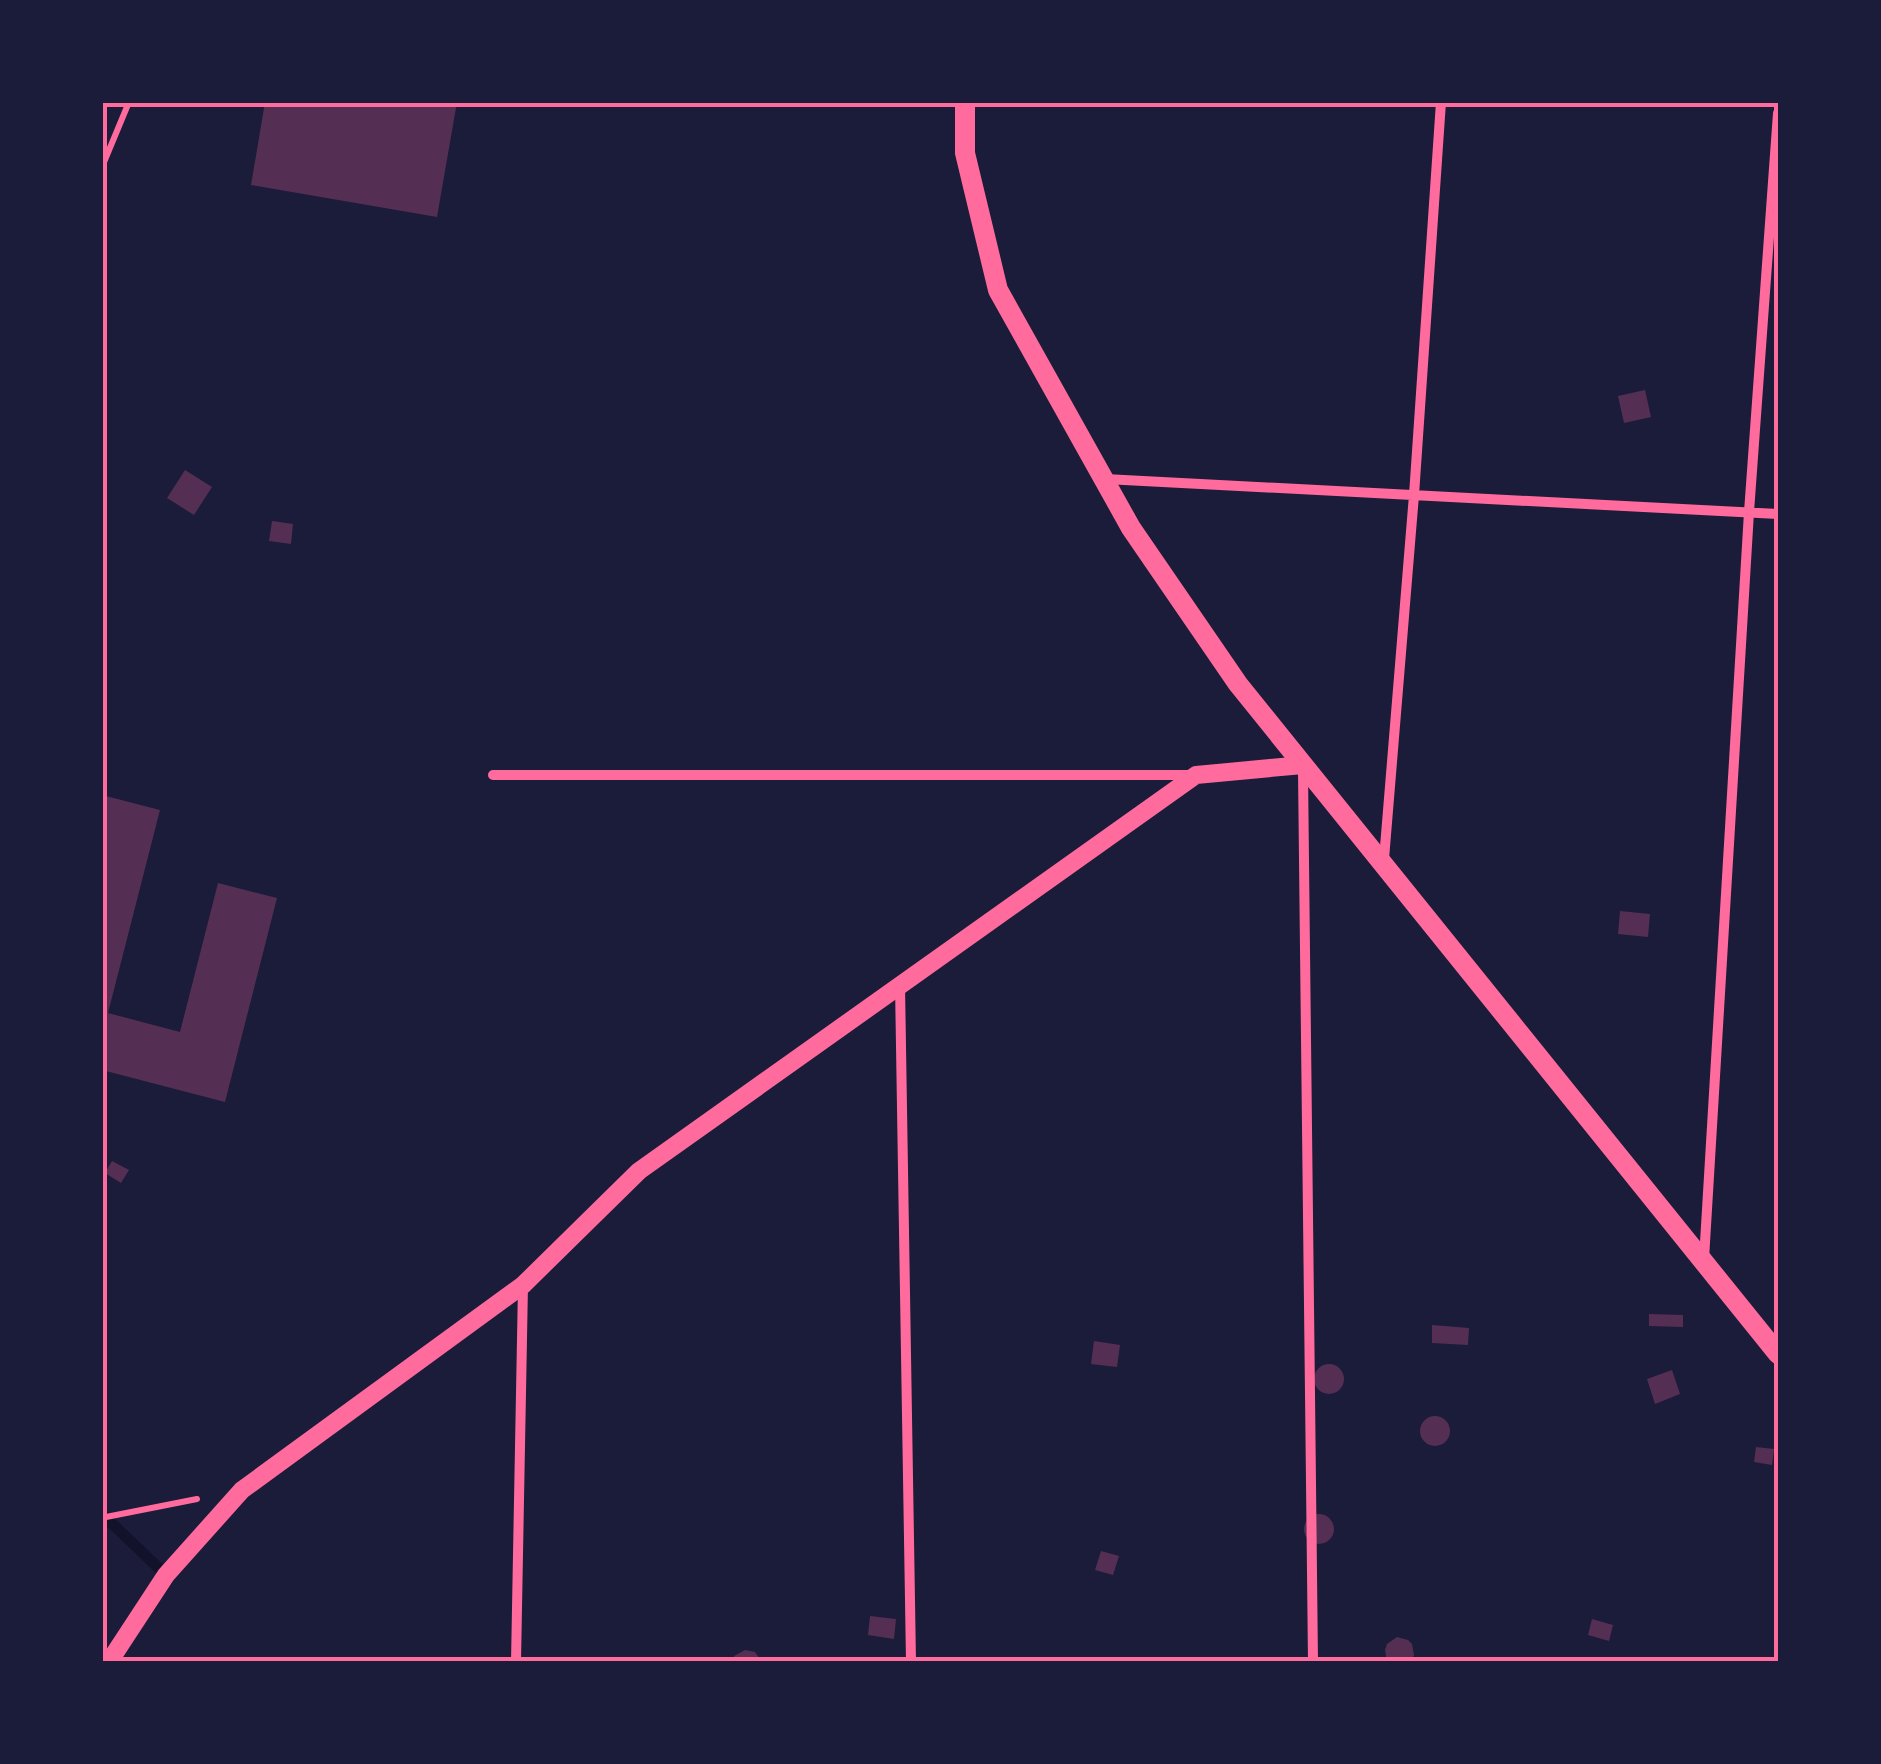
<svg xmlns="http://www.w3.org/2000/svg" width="1881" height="1764" viewBox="0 0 1881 1764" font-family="Karla,sans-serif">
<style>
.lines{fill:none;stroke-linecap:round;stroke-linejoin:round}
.stream{stroke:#12122b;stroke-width:11}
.building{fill:#542f53}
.path{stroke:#ff6b9d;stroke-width:6}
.minor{stroke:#ff6b9d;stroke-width:10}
.tertiary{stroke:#ff6b9d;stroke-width:18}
.secondary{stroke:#ff6b9d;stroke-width:20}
.neatline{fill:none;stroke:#ff6b9d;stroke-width:4}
</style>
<rect width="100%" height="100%" fill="#1b1b3a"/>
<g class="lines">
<path class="stream" d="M102 1514 166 1575"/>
</g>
<path class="building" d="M265 102H457L437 217 251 185Z
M1645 390 1651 417 1624 423 1618 396Z
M185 470 212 487 194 515 167 498Z
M272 521 293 524 291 544 269 541Z
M102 795 160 810 108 1013 180 1032 218 883 277 898 225 1102 102 1070Z
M1620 911 1650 914 1648 937 1618 934Z
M112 1161 129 1170 121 1183 105 1173Z
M1649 1314 1683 1315V1327L1649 1326Z
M1432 1325 1469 1328 1468 1345 1432 1343Z
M1094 1341 1120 1345 1117 1367 1091 1364Z
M1314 1379a15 15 0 1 1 30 0a15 15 0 1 1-30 0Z
M1672 1370 1680 1394 1655 1404 1647 1379Z
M1420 1431a15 15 0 1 1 30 0a15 15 0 1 1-30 0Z
M1756 1447 1774 1449 1772 1465 1754 1462Z
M1304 1529a15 15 0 1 1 30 0a15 15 0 1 1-30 0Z
M1101 1551 1119 1556 1113 1575 1095 1570Z
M870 1616 896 1619 894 1639 868 1635Z
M1592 1619 1613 1625 1609 1641 1588 1635Z
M1397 1637 1408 1640 1412 1644 1414 1655 1411 1662H1387L1385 1650 1387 1644Z
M745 1650 755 1652 762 1662H732L734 1656Z"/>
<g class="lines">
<path class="path" d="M102 167 129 102
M102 1520 106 1517 197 1499"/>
<path class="minor" d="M1105 479 1778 514
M1303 771 1313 1662
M493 775H1195
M1384 859 1414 495 1441 102
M900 985 911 1662
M1704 1259 1749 512 1778 113
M516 1662 523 1285"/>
<path class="tertiary" d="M109 1662 166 1575 242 1490 523 1285 639 1171 1196 775 1303 765"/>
<path class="secondary" d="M965 102V153L998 290 1131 528 1238 684 1778 1354"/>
</g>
<rect width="1881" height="1764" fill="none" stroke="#1b1b3a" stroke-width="210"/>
<rect x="105" y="105" width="1671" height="1554" class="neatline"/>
</svg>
